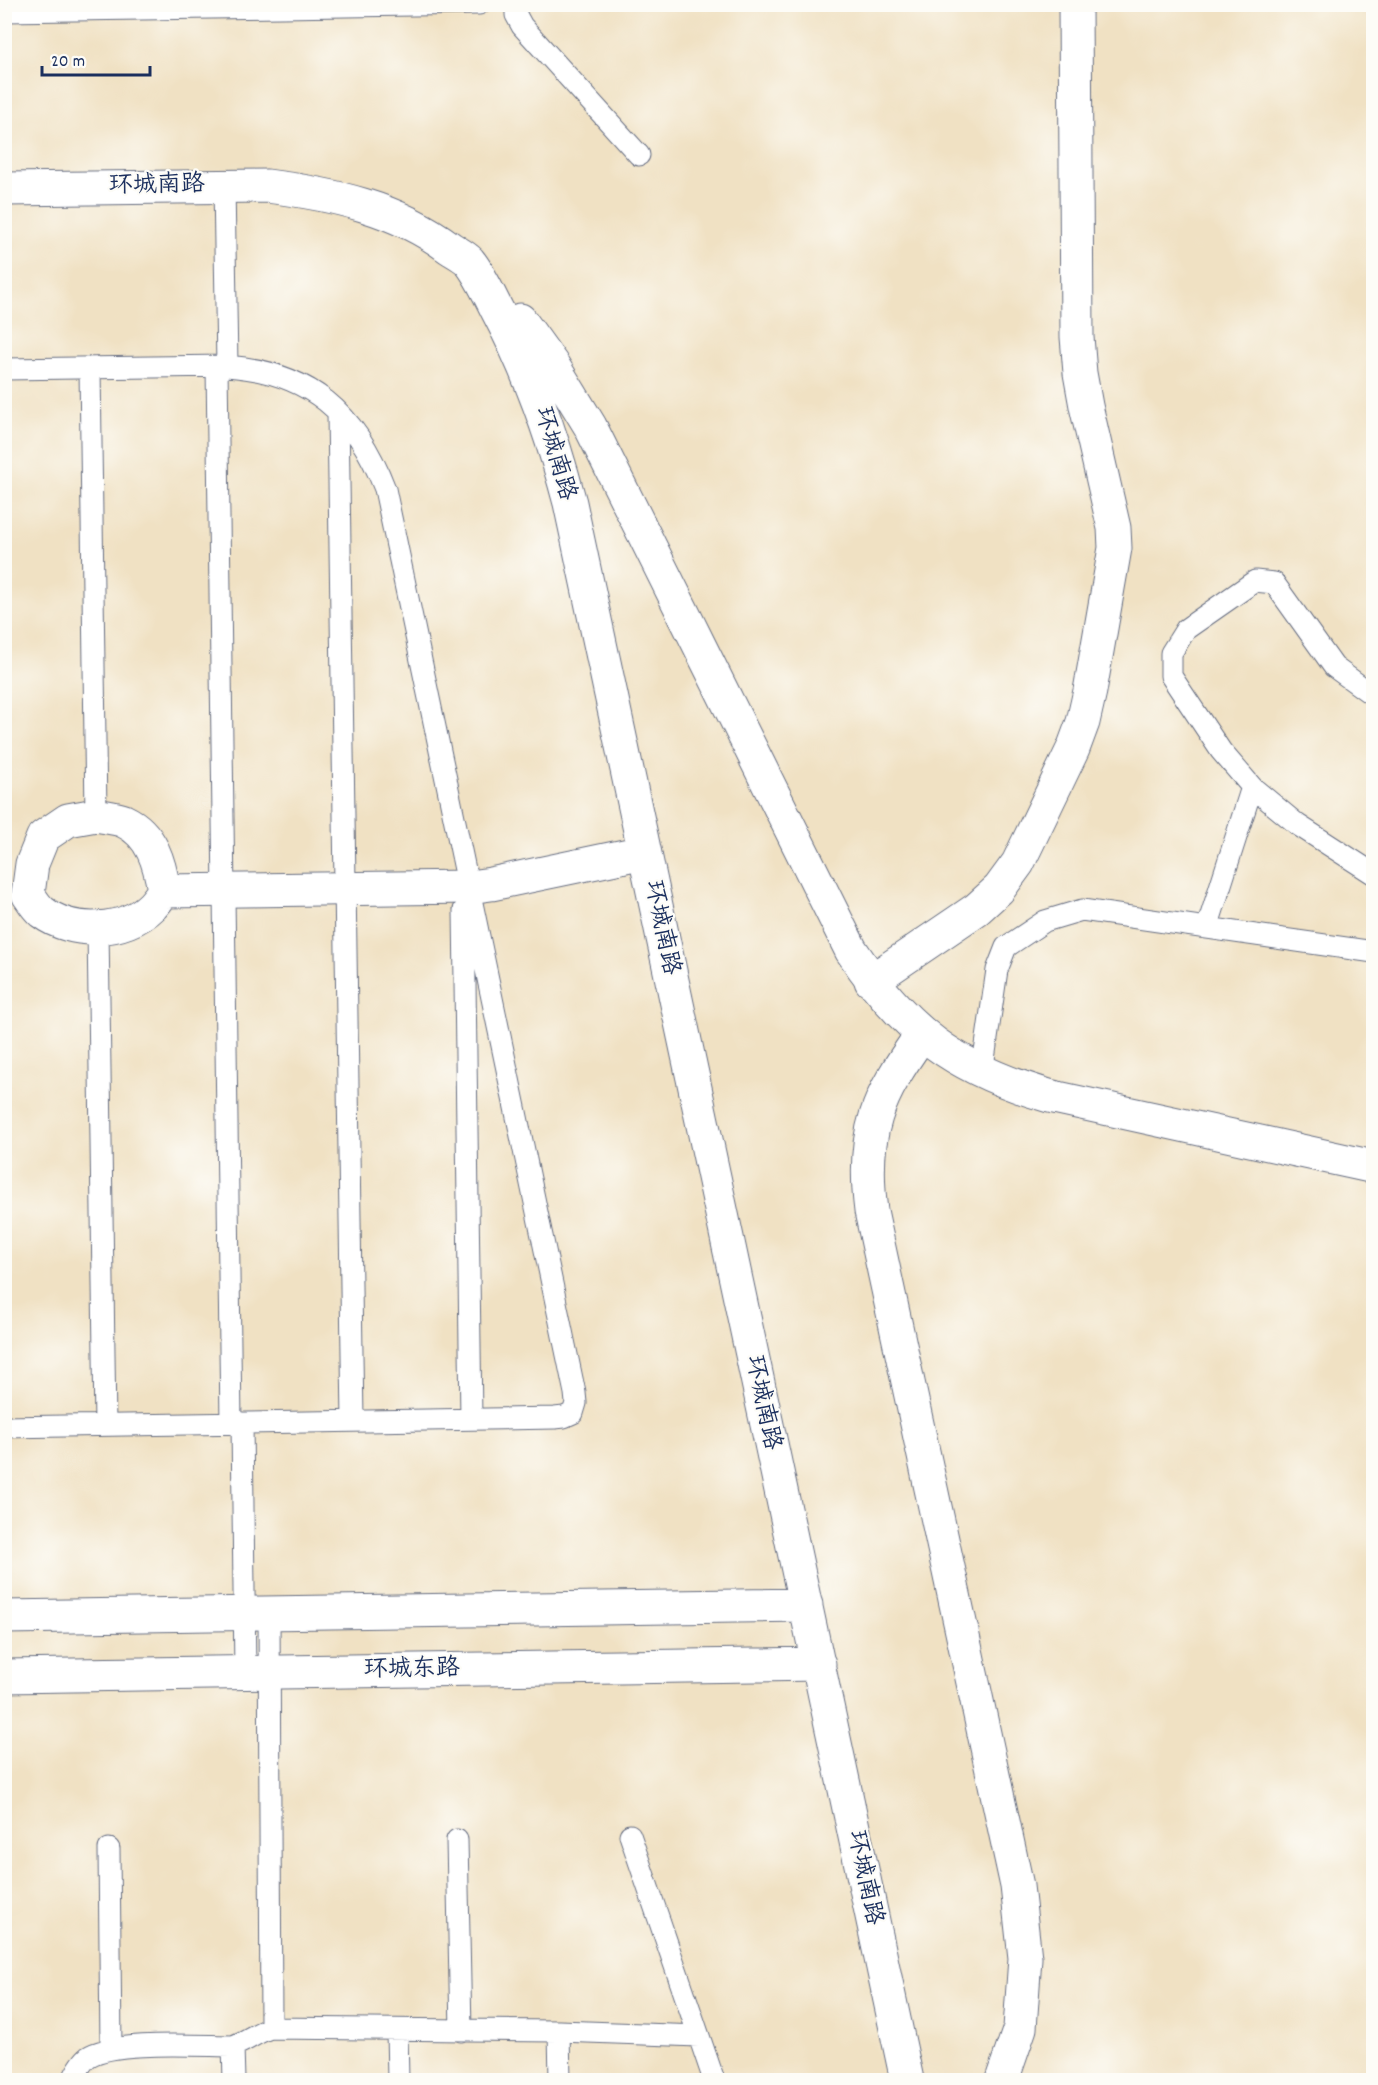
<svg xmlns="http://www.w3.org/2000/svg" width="1378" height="2085" viewBox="0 0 1378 2085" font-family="Dekko,'LXGW WenKai TC',sans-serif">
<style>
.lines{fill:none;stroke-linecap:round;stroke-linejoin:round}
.service-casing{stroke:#666d81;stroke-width:23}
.minor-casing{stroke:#666d81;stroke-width:35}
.secondary-casing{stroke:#666d81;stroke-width:35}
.service{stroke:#fff;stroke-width:21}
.minor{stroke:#fff;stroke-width:33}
.secondary{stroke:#fff;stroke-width:33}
.labels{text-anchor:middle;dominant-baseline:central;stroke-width:4.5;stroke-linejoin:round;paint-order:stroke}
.street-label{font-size:24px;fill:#1b2f5e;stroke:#fdfcf7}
</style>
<rect width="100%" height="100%" fill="#fdfcf7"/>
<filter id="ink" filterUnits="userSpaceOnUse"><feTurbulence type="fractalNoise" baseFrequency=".0167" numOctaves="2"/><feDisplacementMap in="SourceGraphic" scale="12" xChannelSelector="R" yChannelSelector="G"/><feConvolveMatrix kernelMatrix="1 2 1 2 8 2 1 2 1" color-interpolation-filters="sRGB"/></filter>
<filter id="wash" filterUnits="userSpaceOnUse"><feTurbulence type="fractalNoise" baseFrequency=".008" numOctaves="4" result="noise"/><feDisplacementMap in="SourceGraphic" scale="24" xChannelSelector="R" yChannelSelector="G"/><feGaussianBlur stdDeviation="1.35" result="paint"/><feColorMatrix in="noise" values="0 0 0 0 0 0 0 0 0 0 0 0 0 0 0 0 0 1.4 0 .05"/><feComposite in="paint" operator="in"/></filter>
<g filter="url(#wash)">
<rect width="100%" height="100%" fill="#f0e1c3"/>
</g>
<g filter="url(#ink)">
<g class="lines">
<g class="service-casing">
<path id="service" d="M516 4V15L522 26 639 155
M4 11 479 4
M224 185 227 366
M217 366 231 1423
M90 368 96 815
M4 369 227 366C310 372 356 413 385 489L575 1393 576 1403 573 1413 564 1417 555 1418 4 1427
M338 413 353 1421
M1374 696 1334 667 1274 583 1255 581 1186 629 1171 653V676L1221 751 1252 787 1298 825 1374 874
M464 910 471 1419
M98 928 105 1425
M1207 928 1252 787
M982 1073 997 970 1006 947 1045 921 1082 910 1374 952
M242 1423 245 1673
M269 1613 271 2028
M630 1835 714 2080
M457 1840 461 2031
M109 1849 111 2049
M397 2030 398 2080
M559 2031 560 2080
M233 2046 234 2080
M73 2080C75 2074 82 2062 88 2057 113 2040 201 2046 233 2046 247 2041 257 2032 271 2028L559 2031 699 2036"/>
</g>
<g class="minor-casing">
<path id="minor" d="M96 815C105 817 116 818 124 821 152 834 160 864 164 891 160 896 156 902 152 906 125 933 72 935 42 912 36 907 32 900 28 894L32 864 43 837 68 820Z
M164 891 469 887 491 884 644 852
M871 981 977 909 999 889 1018 863 1073 749 1083 722 1090 691 1115 548 1114 528 1086 406 1080 373 1077 337 1075 4
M922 1034C877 1097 861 1132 871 1211L1017 1886 1025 1958 1020 2028 1002 2080"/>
</g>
<g class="secondary-casing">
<path id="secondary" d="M4 189 267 186C332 194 397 208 450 248 456 252 464 256 469 261 479 273 489 294 496 308 530 372 552 434 570 503L907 2080
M520 320 554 367 590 426 851 950C905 1031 955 1069 1049 1096L1374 1167
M4 1617 806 1605
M4 1676 819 1664"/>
</g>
<use href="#service" class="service"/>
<use href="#minor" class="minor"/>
<use href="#secondary" class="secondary"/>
</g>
</g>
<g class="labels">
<g class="street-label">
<text transform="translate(157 186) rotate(-1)">环城南路</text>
<text transform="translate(554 454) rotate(74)">环城南路</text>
<text transform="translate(661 928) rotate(78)">环城南路</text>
<text transform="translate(762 1403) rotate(78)">环城南路</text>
<text transform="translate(412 1670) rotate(-1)">环城东路</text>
<text transform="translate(864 1878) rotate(78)">环城南路</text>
</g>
</g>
<rect width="1378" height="2085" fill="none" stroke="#fdfcf7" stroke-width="24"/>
<path d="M42 66v9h108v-9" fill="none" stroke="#1b2f5e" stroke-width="3"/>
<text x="51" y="66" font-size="18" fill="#1b2f5e" stroke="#fdfcf7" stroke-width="4.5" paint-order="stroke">20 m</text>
</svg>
